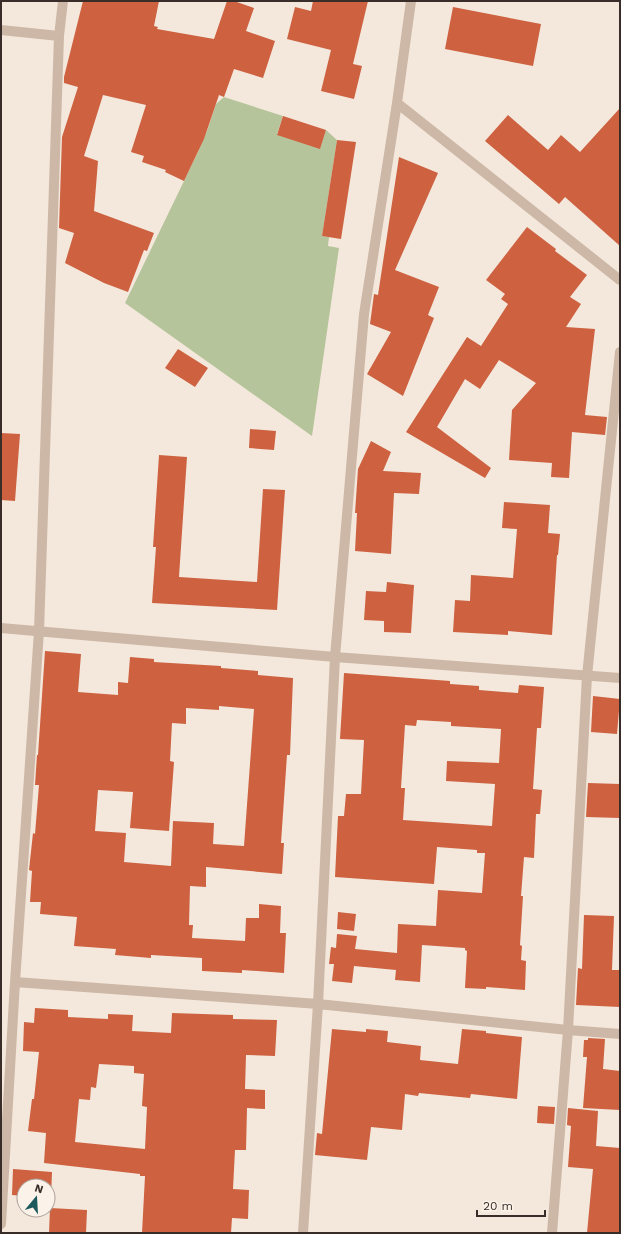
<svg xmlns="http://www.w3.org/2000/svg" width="621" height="1234" viewBox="0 0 621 1234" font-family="'Work Sans',sans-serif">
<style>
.green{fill:#b6c49b}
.building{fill:#cd6140;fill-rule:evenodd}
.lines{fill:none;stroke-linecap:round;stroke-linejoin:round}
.minor{stroke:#cdb8a7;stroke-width:10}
</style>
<rect width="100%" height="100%" fill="#f4e8dc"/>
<path class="green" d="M224 97 283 116 277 134 320 148 326 130 337 140 322 236 329 237 328 246 339 248 312 436 125 303 198 152 207 131 216 104Z"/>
<path class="building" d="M83 1H159L154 26 158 27 157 29 214 39 227 1H234L254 8 246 31 275 41 263 78 234 69 224 97 219 95 204 139 184 181 165 172 166 170 142 162 144 156 131 152 146 105 103 95 84 156 98 161 94 211 154 233 147 251 144 250 128 292 104 283 65 263 74 233 59 228 62 137 78 87 64 83V77Z
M313 1H368L353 64 362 66 354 99 321 91 331 50 287 39 295 7 311 11Z
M453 7 541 24 533 66 445 49Z
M620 108V246L565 197 559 204 485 141 508 115 548 150 561 135 580 152Z
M283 116 326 130 320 149 277 135Z
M337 140 356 142 341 239 322 236Z
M399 157 438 173 395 270 439 287 428 315 434 318 403 396 367 374 391 332 370 324 374 294 378 295Z
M527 227 556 249 555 251 587 275 570 297 581 304 566 327 595 329 585 415 607 417 605 435 572 432 569 478 551 477 552 463 509 460 512 410 536 383 499 360 480 389 465 379 437 427 491 468 485 478 406 432 467 337 481 346 508 304 501 299 505 294 486 280Z
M178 349 208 368 195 387 165 368Z
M250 429 276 431 274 450 249 448Z
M1 433 20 434 15 501 1 500Z
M371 441 391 452 383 471 421 473 419 494 394 493 391 554 355 551 357 513H355L358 469Z
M159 455 187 457 179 577 257 582 263 489 285 490 277 610 152 603 156 547H153Z
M504 502 550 505 548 533 560 534 558 555H557L552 635 508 631V635L453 632 455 600 470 601 471 575 513 578 517 529 502 528Z
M387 582 414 585 411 633 384 632V621L364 620 366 591 386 592Z
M45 651 81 654 78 692 118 695V682L128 683 130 657 154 659V662L221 666V668L258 671V675L293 678 290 755H287L281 843H284L282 874 206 867V887L190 886 189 925H193L192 938 245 941 246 918H259V904L281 906 280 933H286L284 973 242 970V973L202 971V958L151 955V958L115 955 116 949 74 946 77 917 40 914 41 902H30L32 871 29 870 33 833 35 834 39 785H35L37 755H38ZM219 706 254 709 244 846 213 844 214 823 173 821 171 866 124 862 126 833 95 831 98 790 133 792 130 828 169 831 174 762 170 761 172 723 186 724V708L219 710Z
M344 673 450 681V684L479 686V690L518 693 519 685 544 687 541 728H537L533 789 542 790 540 814H536L534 858 524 857 521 896H523L520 945 522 946 521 960 526 961 525 990 486 987V989L465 988 467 951 465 950V948L422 945 420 982 395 980 396 970 354 966 352 983 332 981 334 964H329L331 947 336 948 337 934 357 936 355 949 397 953 398 924 436 926 438 890 482 893 485 853H477V850L437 847 434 884 335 877 338 816H344L346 794H361L364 740 340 739ZM417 720 451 722V726L501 729 499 763 447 761 446 781 495 784 492 826 403 820 405 788H401L405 725 416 726Z
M593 696 620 699 617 734 591 732Z
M588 783 620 784V818L586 817Z
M338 912 356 914 354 931 337 929Z
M584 915 614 916 612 970H620V1007L576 1005 578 968 582 969Z
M35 1008 68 1010V1017L108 1019V1014L133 1015 132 1031 171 1033 172 1013 233 1015V1019L277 1020 275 1056 246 1055 245 1089 265 1090V1109L247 1108 246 1150H235L233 1189 249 1190 248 1219 232 1218 231 1233H142L145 1176H140V1174L44 1163 46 1133 28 1131 32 1099H34L39 1052 23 1051 24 1022 34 1023ZM99 1064 134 1066V1073L144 1074 142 1106 147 1107 145 1149 75 1142 79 1099 90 1100 91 1087 96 1088Z
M332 1029 366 1032V1029L388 1031 387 1042 421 1046 420 1060 458 1064 462 1029 486 1031V1033L522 1037 517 1099 471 1094 470 1098 419 1093 418 1096 405 1094 402 1130 371 1127 367 1160 315 1155 317 1133 322 1134Z
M588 1038 605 1039 603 1069 620 1071V1110L583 1108 587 1057H583L584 1040H588Z
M538 1106 555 1107 554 1124 537 1123Z
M568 1108 598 1111 596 1146 620 1148V1233H587L593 1169 568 1167 571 1126 567 1125Z
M13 1169 52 1172 51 1197H48V1186H24V1196L12 1195Z
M50 1208 87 1210 86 1233H49Z"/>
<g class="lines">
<path class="minor" d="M1 30 59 36
M397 103 620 280
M1 628 335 657 620 678
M15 982 318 1004 568 1030 620 1034
M1 1224 15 982 39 631 59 36 63 1
M303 1233 318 1004 335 657 364 314 397 103 411 1
M552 1233 568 1030 587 676 620 352"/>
</g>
<rect width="621" height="1234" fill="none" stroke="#382d28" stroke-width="4"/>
<g transform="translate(36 1198) rotate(18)"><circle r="19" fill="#fbf2e9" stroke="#ada39c"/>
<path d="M0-3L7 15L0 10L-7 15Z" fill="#1b595d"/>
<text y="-6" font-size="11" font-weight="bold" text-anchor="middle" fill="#382d28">N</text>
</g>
<path d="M477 1210v6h68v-6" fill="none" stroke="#382d28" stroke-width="2"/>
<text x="483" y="1210" font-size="12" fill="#382d28" stroke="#fbf2e9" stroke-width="3" paint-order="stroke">20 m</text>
</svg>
